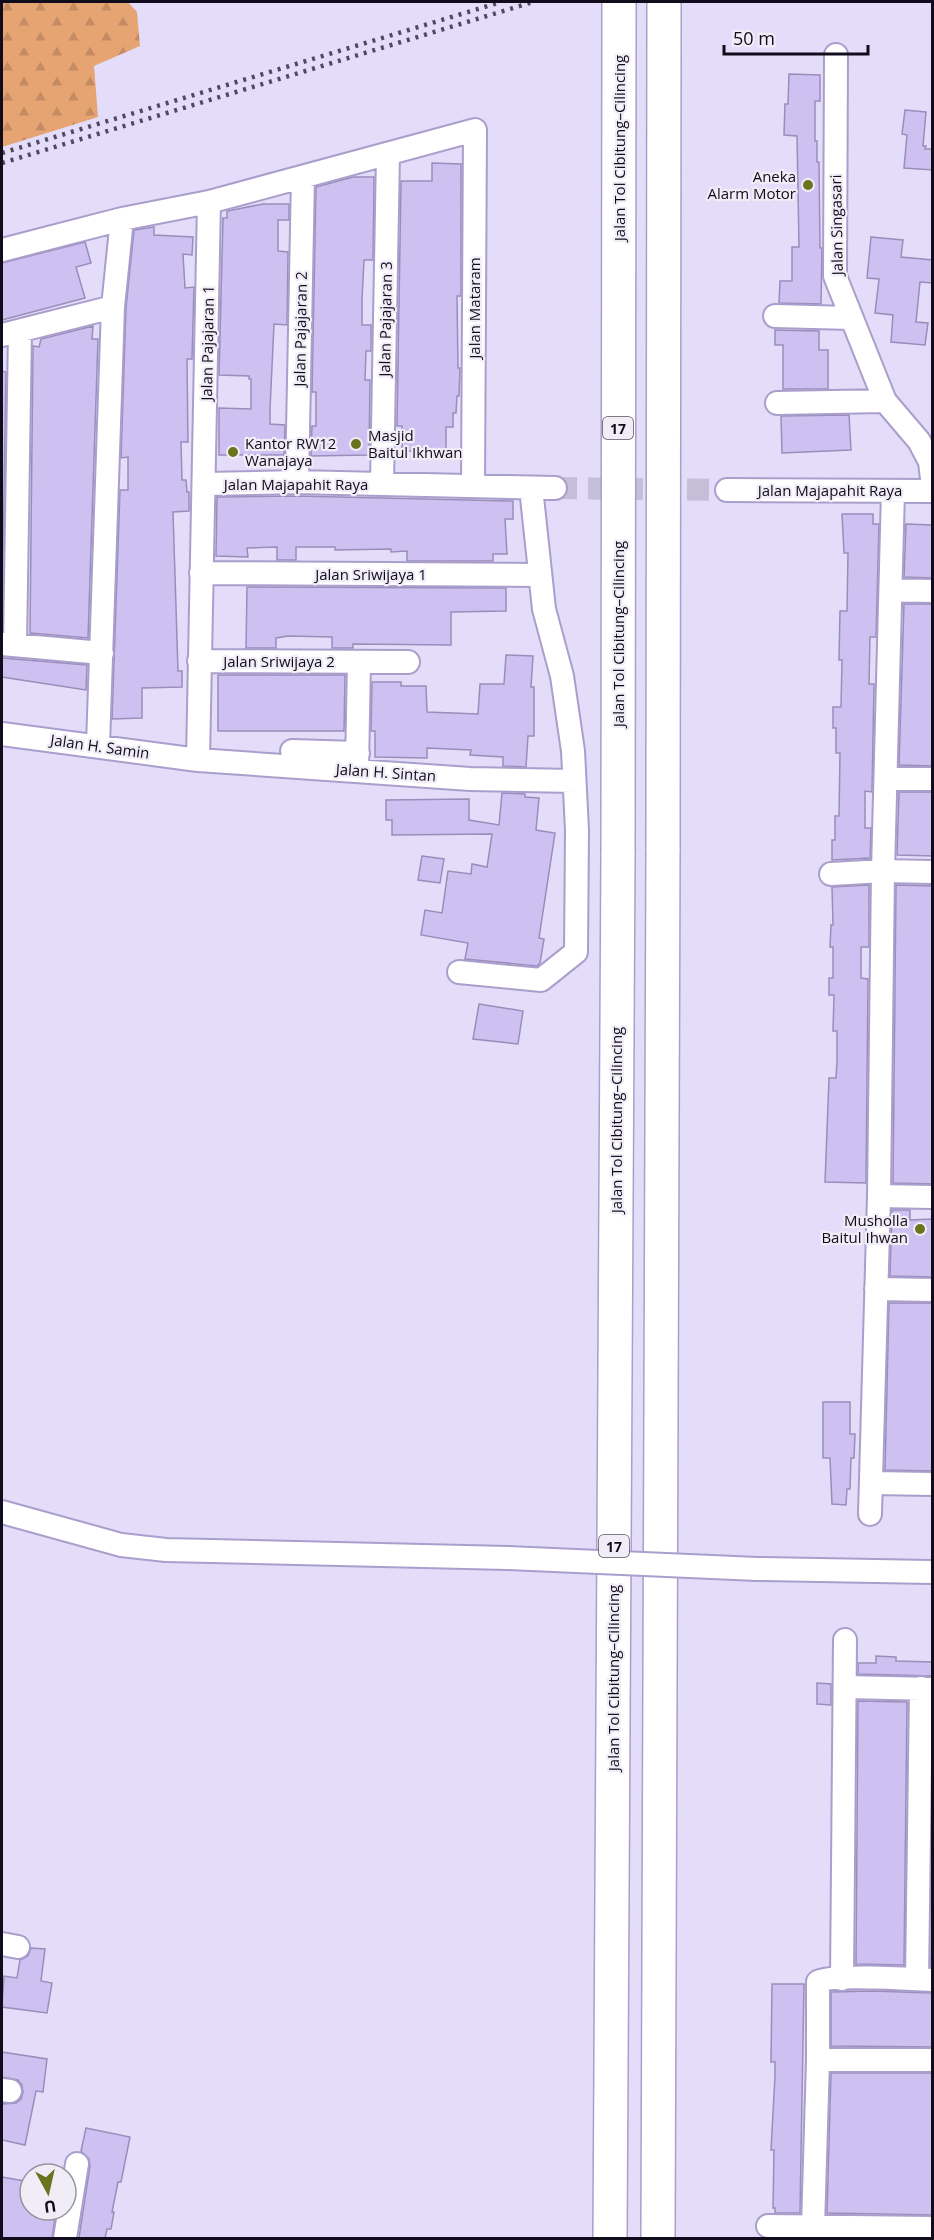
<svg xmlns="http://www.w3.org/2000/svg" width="934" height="2240" viewBox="0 0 934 2240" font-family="'Open Sans',sans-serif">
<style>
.forest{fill:url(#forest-firs)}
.building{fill:#cec1f1;stroke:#998dba;stroke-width:1.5}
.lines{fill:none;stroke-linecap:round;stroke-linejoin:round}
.minor-tunnel{stroke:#c4bed9;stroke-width:22;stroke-dasharray:22 11;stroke-linecap:butt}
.minor-casing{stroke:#aa9ecc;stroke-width:26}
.motorway-casing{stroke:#aa9ecc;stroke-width:36}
.minor{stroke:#fff;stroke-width:22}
.motorway{stroke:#fff;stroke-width:33}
.rail{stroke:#504a5e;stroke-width:4.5;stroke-dasharray:3 6;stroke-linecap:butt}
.minor-bridge-casing{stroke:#aa9ecc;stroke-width:26;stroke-linecap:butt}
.motorway-bridge-casing{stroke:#aa9ecc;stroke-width:36;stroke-linecap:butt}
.minor-bridge{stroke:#fff;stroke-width:22}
.motorway-bridge{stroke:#fff;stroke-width:33}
.poi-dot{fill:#68741e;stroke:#f0edf7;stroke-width:2}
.labels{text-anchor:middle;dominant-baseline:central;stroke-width:4.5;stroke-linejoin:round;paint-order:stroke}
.shield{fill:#f0edf7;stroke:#54505e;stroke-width:1.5}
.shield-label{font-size:14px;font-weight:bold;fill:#110c1c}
.street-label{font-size:15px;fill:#110c1c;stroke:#f0edf7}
.poi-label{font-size:15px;fill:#110c1c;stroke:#f0edf7;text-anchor:end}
</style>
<defs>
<pattern id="forest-firs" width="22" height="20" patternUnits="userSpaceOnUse" patternTransform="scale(1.5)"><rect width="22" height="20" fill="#e7a473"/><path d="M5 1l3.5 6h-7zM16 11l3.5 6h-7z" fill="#c58c63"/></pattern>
</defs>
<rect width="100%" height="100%" fill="#e4ddfa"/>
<path class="forest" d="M2 2H128L137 12 140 46 94 66 98 117 2 147Z"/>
<path class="building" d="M789 74 820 75V101H815V141H817V162H819L820 248H822L821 304 779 303 780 281H792V247H799L797 136 784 135 785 104H788Z
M905 110 926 112 923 146H926L925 149H933V170L904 168 907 135 902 134Z
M432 163 461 164V296H457L458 368H460L459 396H457L456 413H453V427H446V451H402V426H397L401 181H432Z
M353 177H374V181L373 260H364L362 299V325H371V351H366L365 380H370L369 455 311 456 312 426H316V392H312L316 187Z
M263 204H289V220H278V251L288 252 287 325 274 324 270 409V424L285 425 284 455H219V408L251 409V379H249V376L219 375 223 218H227V211Z
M154 227V235L193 237 192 255 183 254 185 288 194 287 192 359H187L188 442H181L182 480H186L187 492H189V511L173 512 178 671H182V687L142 688V718L112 719 120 490H128V457L121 458 126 308 134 230Z
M871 237 903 240 901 257 933 260V283L920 282 916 322 928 323 925 345 891 342 893 315 875 313 879 279 867 278Z
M85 242 91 263 76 267 85 298 2 320V263Z
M93 326 92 339H98L88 638 30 633 33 346 39 347 41 339Z
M775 330 819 331V350H828V389H783V345H775Z
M2 371 6 372 2 621Z
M849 415 851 450 782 453 781 416Z
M297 496 513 501V519H505L507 554H493V561H407V551L391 552V549L335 550V547H296V560H277V547L247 548 248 557 216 556 217 497Z
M842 514H873V524H879L876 637H870L869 684H874L872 792 865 791V828H871L870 858 832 860V840H835V816H839L840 753H836V728H833V707H841L842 660H839L840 611H847L848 553H844Z
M906 524 933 525V578L904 577Z
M247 587 506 588V611L451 612V645L353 644V648H332V637L288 636 276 638V648H246Z
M904 604H933V766L899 765Z
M506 655 533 656 531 687H534V736H528L526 767 503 766V757L470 755 471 750 427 748V758L375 757V731H371L372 682H401V686H426L427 712 478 714 480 684H504Z
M2 658 87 665 86 690 2 677Z
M218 675H345L344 731H218Z
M899 792H933V856L897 855Z
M502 793 525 794V797L539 798 536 830 555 833 539 938 544 939 540 963 537 966 465 959 468 943 421 935 425 910 442 913 448 871 471 874 472 864 487 867 492 834 392 835V820H386V800L469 799V820L499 825Z
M422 856 444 859 440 883 418 880Z
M869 885V947H861V978L868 979 866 1183 825 1182 829 1078H836L837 1061V1031H833L834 995H829V978H833V947H830L831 925H833L832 887Z
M896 885 933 886V1184L893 1183Z
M479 1004 523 1011 518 1044 473 1039Z
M892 1210H910V1220L933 1219V1277L890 1276Z
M889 1303H933V1471L885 1470Z
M823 1402H850V1434H855L854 1458H851L850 1489H847L846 1505 832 1504 830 1458H823Z
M876 1656 896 1657V1661L933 1662V1676L858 1674V1663H876Z
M817 1683 831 1684V1705L817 1704Z
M858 1701 907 1702 904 1965 856 1964Z
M933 1834V1966H931Z
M31 1948 45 1949 41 1981 52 1983 47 2013 2 2007 4 1976 17 1978 20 1960 28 1956Z
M772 1984H804L800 2213H775V2208H773L774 2150H771L775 2076V2062H771Z
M872 1991 933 1993V2047L831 2046V1992Z
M2 2052 47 2059 43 2092 36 2091 25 2145 2 2140V2104L16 2103 21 2099 23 2092 22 2085 18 2080 2 2077Z
M831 2073H933V2215L827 2213Z
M86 2128 130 2137 121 2182H118L112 2212H114L111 2229H107L105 2238H79L90 2166 89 2159 81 2151Z
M2 2177 30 2182V2210H56L52 2238H2Z"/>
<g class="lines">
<path class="minor-tunnel" d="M555 488 727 490"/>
<g class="minor-casing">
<path id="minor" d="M836 55 835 276 885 401 919 441 930 462 932 479
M2 250 122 219 209 202 475 130 473 486
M775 316 851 318
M2 335 113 307
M777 403 885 401
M297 482 303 177
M205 484 297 482 555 488
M382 484 388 154
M727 490 932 491
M201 573 540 575
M891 590 932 591
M2 644 102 653
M15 645 20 331
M199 661 408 662
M2 734 198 760 470 779 574 781
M98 745 113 307 122 219
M292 751 358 753
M198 760 209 202
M357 768 359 662
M887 779H932
M831 874 883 871 932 872
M459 972 541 980 576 952 577 830 573 751 562 676 544 609 531 488
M879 1196 932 1197
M876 1289 932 1290
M872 1483 932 1484
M2 1512 121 1545 166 1550 508 1558
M870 1514 879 1196 883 871 893 491
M757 1569 932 1572
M845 1687 932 1689
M2 1944 18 1947
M842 1979 845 1640
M917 1979 921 1688
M818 2060H932
M2 2090 10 2091
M768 2226 932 2228
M813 2227 818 2060V1982C830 1974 913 1979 932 1980
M65 2238 77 2164"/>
</g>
<g class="motorway-casing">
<path id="motorway" d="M610 2238 618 854
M658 2238 663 849"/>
</g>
<use href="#minor" class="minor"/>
<use href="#motorway" class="motorway"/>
<path class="rail" d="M2 153 501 2
M2 163 533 2"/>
<g class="minor-bridge-casing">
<path id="minor-bridge" d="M508 1558 757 1569"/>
</g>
<g class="motorway-bridge-casing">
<path id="motorway-bridge" d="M663 849 664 2
M618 854 619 2"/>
</g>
<use href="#minor-bridge" class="minor-bridge"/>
<use href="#motorway-bridge" class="motorway-bridge"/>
</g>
<g class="poi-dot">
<circle cx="808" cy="185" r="6"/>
<circle cx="356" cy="444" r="6"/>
<circle cx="233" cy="452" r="6"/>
<circle cx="920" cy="1229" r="6"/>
</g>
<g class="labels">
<g class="shield">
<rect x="603" y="417" width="30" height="22" rx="4.5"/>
<rect x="599" y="1535" width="30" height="22" rx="4.5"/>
</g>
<g class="shield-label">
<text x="618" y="428">17</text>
<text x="614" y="1546">17</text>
</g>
<g class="street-label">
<text transform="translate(619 148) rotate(-90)">Jalan Tol Cibitung–Cilincing</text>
<text transform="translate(836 225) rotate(-91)">Jalan Singasari</text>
<text transform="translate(474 308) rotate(-90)">Jalan Mataram</text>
<text transform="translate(385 319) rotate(-89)">Jalan Pajajaran 3</text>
<text transform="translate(300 329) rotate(-89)">Jalan Pajajaran 2</text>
<text transform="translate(207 343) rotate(-89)">Jalan Pajajaran 1</text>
<text x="296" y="484">Jalan Majapahit Raya</text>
<text x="830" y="490">Jalan Majapahit Raya</text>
<text x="371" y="574">Jalan Sriwijaya 1</text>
<text transform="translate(618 634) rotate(-90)">Jalan Tol Cibitung–Cilincing</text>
<text x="279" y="661">Jalan Sriwijaya 2</text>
<text transform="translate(100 746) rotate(8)">Jalan H. Samin</text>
<text transform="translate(386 772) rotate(4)">Jalan H. Sintan</text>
<text transform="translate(616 1120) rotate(-90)">Jalan Tol Cibitung–Cilincing</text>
<text transform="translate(613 1678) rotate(-90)">Jalan Tol Cibitung–Cilincing</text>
</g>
<g class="poi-label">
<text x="796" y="176">Aneka<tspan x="796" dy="17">Alarm Motor</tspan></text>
<text x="368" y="435" text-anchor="start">Masjid<tspan x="368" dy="17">Baitul Ikhwan</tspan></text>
<text x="245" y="443" text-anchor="start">Kantor RW12<tspan x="245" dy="17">Wanajaya</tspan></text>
<text x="908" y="1220">Musholla<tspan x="908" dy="17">Baitul Ihwan</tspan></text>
</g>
</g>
<rect width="934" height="2240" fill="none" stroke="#110c1c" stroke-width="6"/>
<g transform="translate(48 2192) rotate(172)"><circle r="28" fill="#f0edf7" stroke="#97939f" stroke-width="1.5"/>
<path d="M0-4.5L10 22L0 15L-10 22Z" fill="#68741e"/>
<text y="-9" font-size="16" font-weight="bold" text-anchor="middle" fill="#110c1c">U</text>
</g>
<path d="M724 45v9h144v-9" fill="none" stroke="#110c1c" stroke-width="3"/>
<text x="733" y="45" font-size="18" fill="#110c1c" stroke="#f0edf7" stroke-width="4.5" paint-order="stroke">50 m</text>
</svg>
